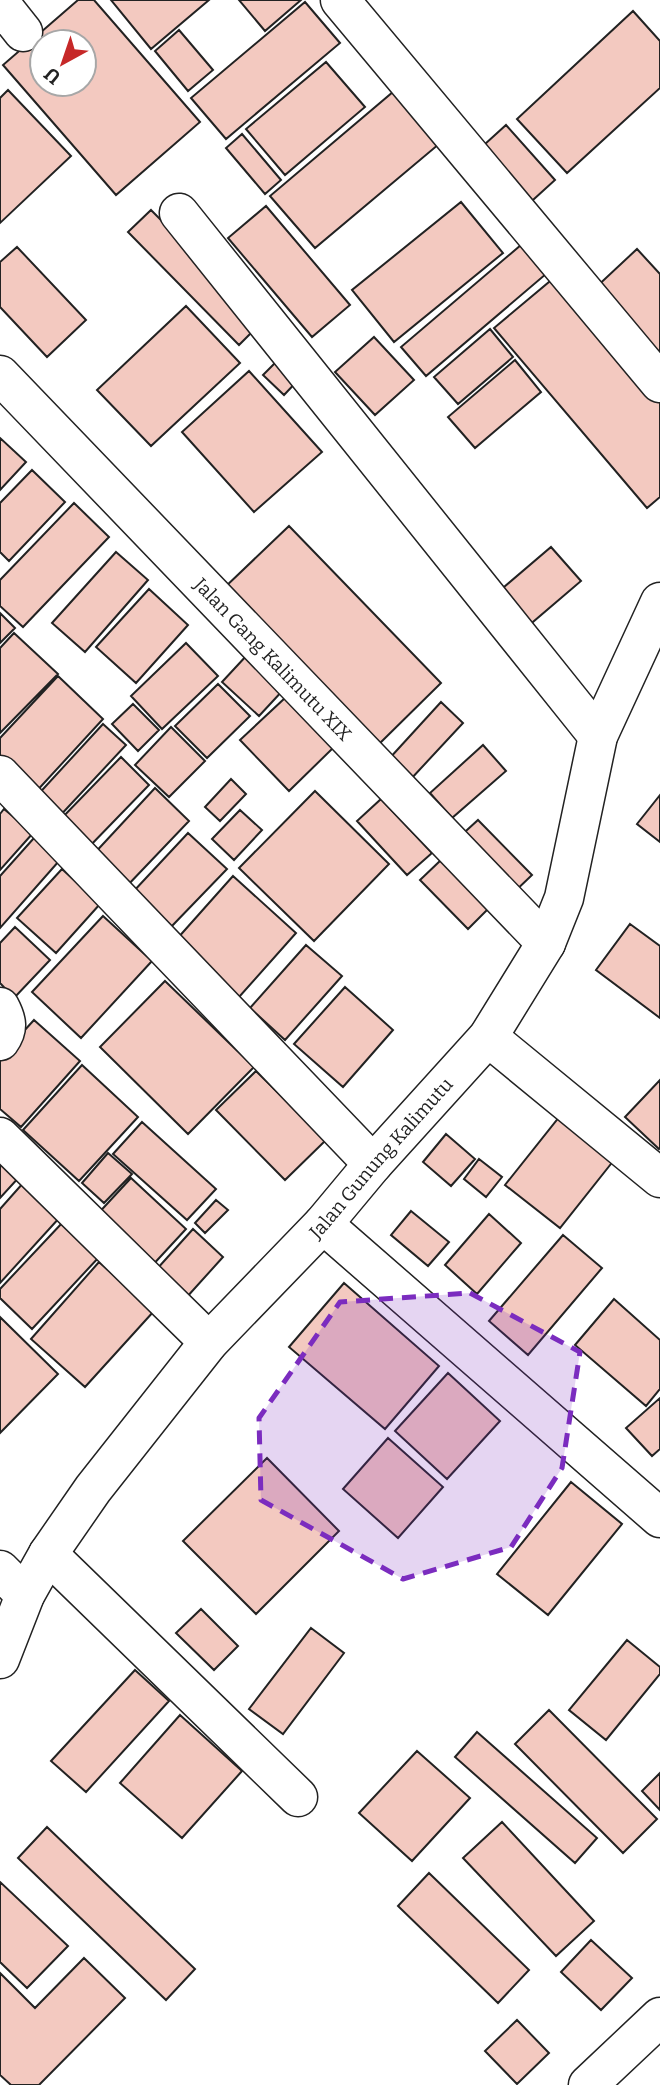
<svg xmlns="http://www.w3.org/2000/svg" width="660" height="2085" viewBox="0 0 660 2085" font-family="Bitter,serif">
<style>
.building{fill:#f3c9c0;stroke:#222;stroke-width:2;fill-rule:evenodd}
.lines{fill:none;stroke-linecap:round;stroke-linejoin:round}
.street-casing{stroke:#222;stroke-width:41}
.street{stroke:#fff;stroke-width:38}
.marked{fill:#7b2cbf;fill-opacity:0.2;stroke:#7b2cbf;stroke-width:5;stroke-dasharray:14 9;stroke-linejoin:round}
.labels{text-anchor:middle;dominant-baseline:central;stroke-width:5;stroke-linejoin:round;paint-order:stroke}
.street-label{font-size:19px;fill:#222;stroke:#fff}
</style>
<rect width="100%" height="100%" fill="#fff"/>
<path class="building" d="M78 0H94L200 122 116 195 3 65ZM42 42H84V84H42Z
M111 0H209L151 49Z
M239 0H301L265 31Z
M305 2 340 43 226 139 191 98Z
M633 11 660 41V88L567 173 517 119Z
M179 30 213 70 188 91 155 51Z
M326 62 365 107 285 175 246 129Z
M400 86 445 139 315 248 270 196Z
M8 90 71 156 0 223V98Z
M506 125 555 180 523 209 474 154Z
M242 134 281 180 265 194 226 148Z
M461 202 503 253 394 342 352 290Z
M266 206 350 305 312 337 228 238Z
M151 210 262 322 239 345 128 232Z
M528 239 553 268 426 376 401 347Z
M17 247 86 320 47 357 0 307V262Z
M637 249 660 274V362L592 291Z
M555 277 660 401V497L647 508 494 328Z
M186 306 240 363 151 446 97 390Z
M490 329 513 357 458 404 434 377Z
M374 337 414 380 375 415 335 372Z
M282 356 302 376 284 395 263 375Z
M515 360 541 392 475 448 448 417Z
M249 371 322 452 254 512 182 432Z
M0 438 26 462 0 490Z
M32 470 65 502 9 561 0 552V503Z
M74 503 109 537 23 627 0 606V580Z
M289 526 441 683 376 747 223 589Z
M551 547 581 581 527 627 497 593Z
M116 552 148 580 85 652 52 623Z
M149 589 188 625 136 683 96 647Z
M0 613 15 628 0 643Z
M14 633 58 674 0 733V648Z
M186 643 218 676 162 729 131 696Z
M248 654 285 688 259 716 222 682Z
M58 676 103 719 33 795 0 764V738Z
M218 684 250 716 207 758 175 726Z
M285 698 333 748 289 791 240 740Z
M441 702 463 723 410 780 388 760Z
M133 704 159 730 138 751 112 724Z
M103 724 126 745 56 820 33 800Z
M171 727 205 761 169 797 135 765Z
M483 745 506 771 452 818 430 793Z
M121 757 149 785 86 850 57 823Z
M231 779 246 794 220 821 205 807Z
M155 788 189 821 125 888 91 857Z
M315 791 389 864 314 941 239 868Z
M660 795V842L637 824Z
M381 799 432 853 407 875 357 821Z
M4 809 33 833 0 870V814Z
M240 810 262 830 234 860 212 839Z
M478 820 532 875 510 896 456 840Z
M188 833 227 869 170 928 132 893Z
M34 838 59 861 0 928V876Z
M441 860 488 909 468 929 420 880Z
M62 869 100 904 56 953 17 918Z
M233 876 296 933 231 1006 168 949Z
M103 916 152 961 81 1038 32 992Z
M630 924 660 946V1018L596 970Z
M15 927 50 960 14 998 0 983V943Z
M306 945 342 976 285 1040 250 1008Z
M165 981 254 1067 188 1134 100 1047Z
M345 987 393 1030 343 1087 294 1044Z
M34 1020 80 1061 21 1127 0 1109V1057Z
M82 1065 138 1117 79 1181 23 1130Z
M256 1071 326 1140 285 1180 216 1110Z
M660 1080V1148L659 1149 625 1117Z
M564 1111 618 1155 560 1228 505 1185Z
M142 1122 216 1189 187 1220 113 1154Z
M446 1134 475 1159 451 1186 423 1162Z
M108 1153 132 1174 104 1203 82 1183Z
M0 1156 21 1175 0 1198Z
M479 1159 502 1177 486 1197 464 1179Z
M131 1178 186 1229 149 1269 94 1218Z
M24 1182 61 1216 0 1283V1209Z
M216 1200 228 1210 205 1233 195 1223Z
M411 1211 449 1242 428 1266 391 1235Z
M489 1214 521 1243 477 1294 445 1265Z
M63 1222 100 1256 32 1329 0 1298V1289Z
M193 1229 223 1257 186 1298 156 1270Z
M563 1235 602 1268 528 1355 489 1321Z
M99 1262 154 1311 85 1387 31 1339Z
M344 1283 439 1366 385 1429 289 1347Z
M614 1299 660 1340V1389L646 1406 575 1345Z
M0 1317 58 1374 0 1433Z
M448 1373 500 1421 447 1479 395 1431Z
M660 1398V1449L652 1456 626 1428Z
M388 1438 443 1487 398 1538 343 1489Z
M267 1458 339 1531 256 1614 183 1541Z
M571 1482 622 1524 548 1615 497 1574Z
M201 1609 238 1646 214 1670 176 1633Z
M311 1628 344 1653 283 1734 249 1709Z
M627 1640 660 1667V1674L606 1740 569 1710Z
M135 1670 169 1701 86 1792 51 1761Z
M549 1710 657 1819 623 1853 515 1744Z
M180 1715 242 1771 182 1838 120 1783Z
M477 1732 597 1838 575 1863 455 1757Z
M417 1751 470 1798 412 1861 359 1813Z
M660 1773V1810L642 1791Z
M502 1822 594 1921 556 1956 463 1858Z
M47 1827 195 1969 166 2000 18 1858Z
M429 1873 529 1970 498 2003 398 1906Z
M0 1882 68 1946 27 1988 0 1962Z
M591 1940 632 1978 601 2010 561 1972Z
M84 1958 125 1998 39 2085H11L0 2075V1973L35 2008Z
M517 2020 549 2053 517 2084 485 2051Z"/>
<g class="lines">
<g class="street-casing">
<g id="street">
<path d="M340 0 660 383"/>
<path d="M0 3 23 32"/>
<path d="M179 213 598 736"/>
<path id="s1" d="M0 375 546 943"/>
<path d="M0 775 373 1164"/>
<path d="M0 1007C7 1020 9 1029 0 1041"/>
<path d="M488 1037 660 1178"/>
<path d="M0 1137 209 1342"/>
<path d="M323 1224 660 1518"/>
<path d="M48 1554 298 1797"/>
<path d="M0 1570 25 1595"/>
<path id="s2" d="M0 1659 25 1595 48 1554 93 1489 209 1342 323 1224 373 1164 488 1037 546 943 564 898 598 736 660 602"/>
<path d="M588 2085 660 2017"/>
</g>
</g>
<use href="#street" class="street"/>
</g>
<path class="marked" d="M470 1293 580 1352 562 1468 511 1547 403 1579 261 1500 259 1418 340 1302Z"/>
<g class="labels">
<g class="street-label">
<text stroke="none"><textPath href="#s1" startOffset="394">Jalan Gang Kalimutu XIX</textPath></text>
<text stroke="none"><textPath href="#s2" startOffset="634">Jalan Gunung Kalimutu</textPath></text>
</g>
</g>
<g transform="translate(63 63) rotate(220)"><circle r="33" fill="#ffffff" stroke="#a7a7a7" stroke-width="2"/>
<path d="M0-5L12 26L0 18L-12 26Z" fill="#c62828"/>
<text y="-10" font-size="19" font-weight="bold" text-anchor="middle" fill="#222222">U</text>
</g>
</svg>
